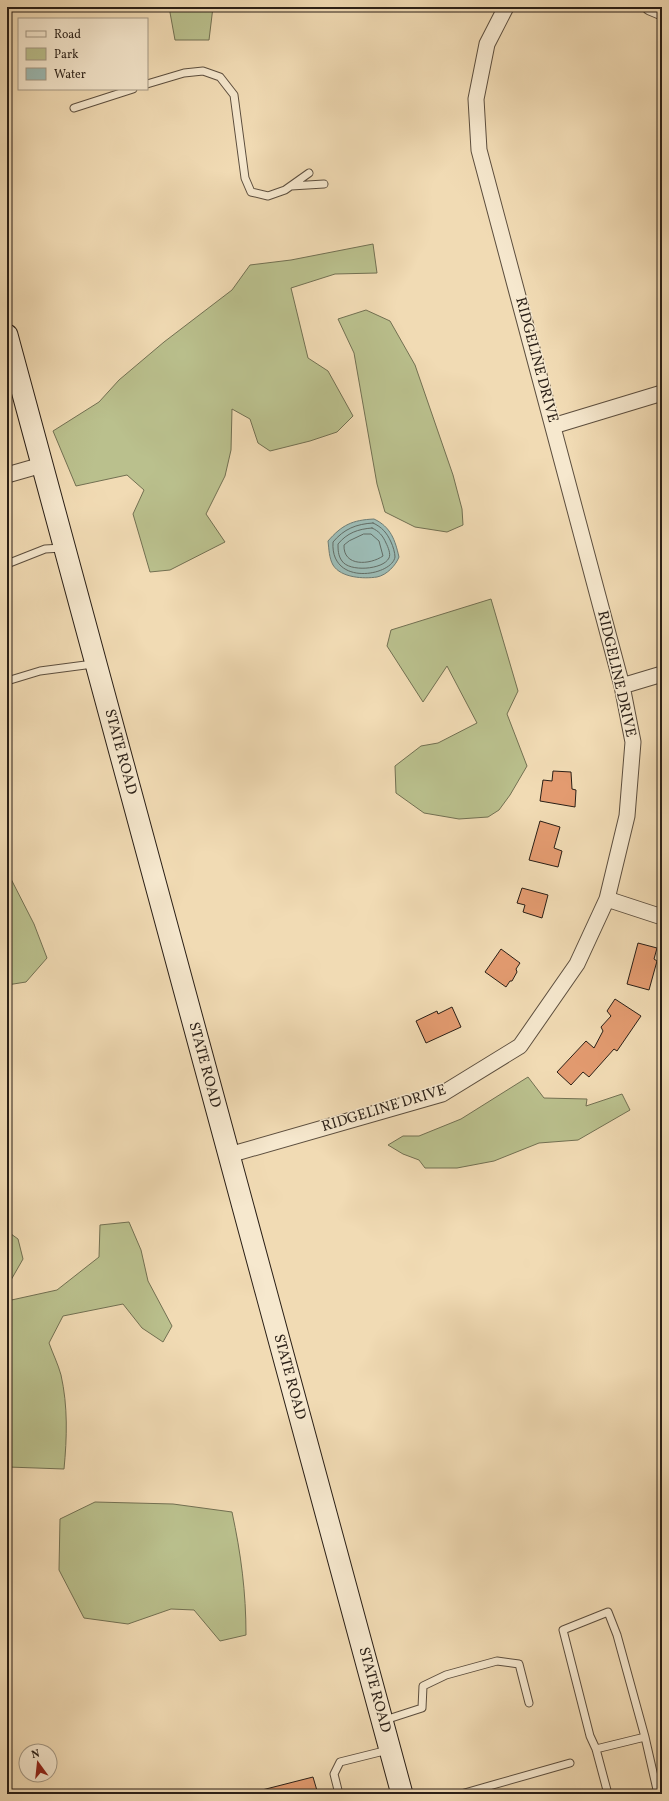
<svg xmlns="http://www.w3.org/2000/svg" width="669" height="1801" viewBox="0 0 669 1801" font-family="Vollkorn,serif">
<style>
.green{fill:#bac08d;stroke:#727052}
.water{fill:#9cbab3;stroke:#6e7c74}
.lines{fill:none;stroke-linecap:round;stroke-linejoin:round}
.shore{stroke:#636c64;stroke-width:1}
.building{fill:#e39b70;stroke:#2a1f16}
.lane-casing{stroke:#5c4e3e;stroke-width:9}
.street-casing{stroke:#5c4e3e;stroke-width:17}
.secondary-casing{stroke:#2a1f16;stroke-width:23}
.lane{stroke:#f6e8ce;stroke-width:7}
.street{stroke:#f6e8ce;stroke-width:15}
.secondary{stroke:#f6e8ce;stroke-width:21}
.labels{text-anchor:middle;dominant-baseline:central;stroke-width:3;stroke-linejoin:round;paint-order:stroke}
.street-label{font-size:15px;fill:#2a1f16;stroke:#f6e8ce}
</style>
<rect width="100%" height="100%" fill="#f1dbb4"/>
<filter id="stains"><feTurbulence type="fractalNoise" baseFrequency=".005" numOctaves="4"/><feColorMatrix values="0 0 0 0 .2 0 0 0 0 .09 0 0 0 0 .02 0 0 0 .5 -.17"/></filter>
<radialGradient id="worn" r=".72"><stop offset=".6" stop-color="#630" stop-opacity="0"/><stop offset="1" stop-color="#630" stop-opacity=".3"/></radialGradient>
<path class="green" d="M169 7H213L209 40H175Z
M373 244 377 273 335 274 291 288 308 358 328 371 353 416 337 432 310 441 270 451 258 443 250 419 232 409 231 450 225 476 206 514 225 542 170 570 150 572 133 514 144 490 127 475 76 486 53 431 99 402 119 380 164 342 232 290 250 265 291 260Z
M366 310 390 321 415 365 453 475 462 509 463 525 447 532 415 527 385 512 377 484 354 353 338 319Z
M491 599 518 691 507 714 527 766 510 795 499 810 488 817 459 819 424 813 396 793 395 766 421 746 438 743 477 723 447 666 423 702 387 646 391 630Z
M7 877H10L34 924 47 958 26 982 7 985Z
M528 1077 544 1098 587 1099 586 1106 622 1094 630 1110 578 1140 539 1143 494 1161 457 1168H425L419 1160 403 1154 388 1145 403 1136H419L461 1119Z
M129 1222 141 1250 148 1281 172 1326 163 1342 142 1328 123 1304 63 1316 49 1343C53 1354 58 1364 61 1375 68 1406 67 1438 64 1469L8 1467 7 1301 57 1290 99 1257 100 1225Z
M7 1231 18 1239 23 1259 7 1287Z
M95 1502 173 1504 232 1512C241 1554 246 1592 246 1635L220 1641 194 1610 171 1609 128 1624 84 1618 59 1570 60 1519Z"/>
<path class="water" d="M374 519C391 527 395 540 399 557 396 565 387 575 377 577 364 579 341 578 333 565 329 558 329 549 328 541 342 525 352 520 374 519Z"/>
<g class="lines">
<path class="shore" d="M373 523C382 527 387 533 391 542 393 546 395 553 395 557 392 576 330 587 333 542 344 529 356 524 373 523Z
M372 528C379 531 383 536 386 543 388 547 391 554 389 558 383 570 349 572 342 561 338 556 338 549 338 544 347 533 358 529 372 528Z
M364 534H371L379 541 383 556C370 565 343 567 344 545L349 541Z"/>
</g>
<path class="building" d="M553 771 571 772 572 789 576 790 575 807 540 801 543 780 552 781Z
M540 821 560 827 554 848 562 851 558 867 529 860Z
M522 888 548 895 542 918 523 912 525 905 517 903Z
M638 943 657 948 654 959 657 961 649 990 627 984Z
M501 949 520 963 516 969 517 972 512 981H510L506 987 485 972Z
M615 999 641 1016 617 1051 614 1049 589 1077 583 1072 571 1085 557 1072 586 1041 594 1048 603 1031 601 1027 611 1016 607 1011Z
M452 1007 461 1027 426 1043 416 1021 437 1011 438 1014Z
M313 1777 318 1794H263L262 1790Z"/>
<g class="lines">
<g class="lane-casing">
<path id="lane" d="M147 84 184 73 203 71 220 77 234 95 245 178 251 192 268 196 285 190 309 173
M74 108 133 89
M291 186 324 184
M7 564 45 549 62 548
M7 681 40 671 93 664
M385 1720 422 1708 423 1686 446 1675 497 1661 519 1664 529 1703
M596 1749 645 1737
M339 1794 334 1774 340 1762 388 1750
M461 1794 570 1763
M608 1794 596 1749 590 1736 563 1630 608 1612 617 1635 645 1737 658 1794"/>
</g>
<g class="street-casing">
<path id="street" d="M650 7 662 12
M553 426 662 393
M7 475 42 465
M622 686 662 674
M607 899 662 917
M229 1155 442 1094 520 1046 577 964 607 899 627 816 633 742 622 686 479 150 476 99 487 44 506 7"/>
</g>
<g class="secondary-casing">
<path id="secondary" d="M7 335 402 1794"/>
</g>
<use href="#lane" class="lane"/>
<use href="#street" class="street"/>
<use href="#secondary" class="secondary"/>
</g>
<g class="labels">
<g class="street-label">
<text transform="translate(536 360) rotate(75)">RIDGELINE DRIVE</text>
<text transform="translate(616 674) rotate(77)">RIDGELINE DRIVE</text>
<text transform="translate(120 752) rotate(75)">STATE ROAD</text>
<text transform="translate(204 1065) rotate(75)">STATE ROAD</text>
<text transform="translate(384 1109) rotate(-17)">RIDGELINE DRIVE</text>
<text transform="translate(289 1377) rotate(75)">STATE ROAD</text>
<text transform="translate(374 1690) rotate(75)">STATE ROAD</text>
</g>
</g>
<rect width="669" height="1801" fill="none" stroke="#f1dbb4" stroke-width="24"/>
<rect x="8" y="8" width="653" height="1785" fill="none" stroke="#2a1f16" stroke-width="2"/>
<rect x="12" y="12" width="645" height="1777" fill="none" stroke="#2a1f16"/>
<rect x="18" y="18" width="130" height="72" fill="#f6e8ce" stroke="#a49884"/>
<rect x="26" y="31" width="20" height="6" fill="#f6e8ce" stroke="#a49884"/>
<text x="54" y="38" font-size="12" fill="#2a1f16">Road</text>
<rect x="26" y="48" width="20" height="12" fill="#bac08d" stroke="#a49884"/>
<text x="54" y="58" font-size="12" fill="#2a1f16">Park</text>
<rect x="26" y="68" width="20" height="12" fill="#9cbab3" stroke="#a49884"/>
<text x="54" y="78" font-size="12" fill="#2a1f16">Water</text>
<g transform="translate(38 1763) rotate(345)"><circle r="19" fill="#f6e8ce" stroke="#a49884"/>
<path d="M0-3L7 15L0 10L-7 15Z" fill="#8f2418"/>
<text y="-6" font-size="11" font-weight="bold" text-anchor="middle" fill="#2a1f16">N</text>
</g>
<rect width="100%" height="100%" filter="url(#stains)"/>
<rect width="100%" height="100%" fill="url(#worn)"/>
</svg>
